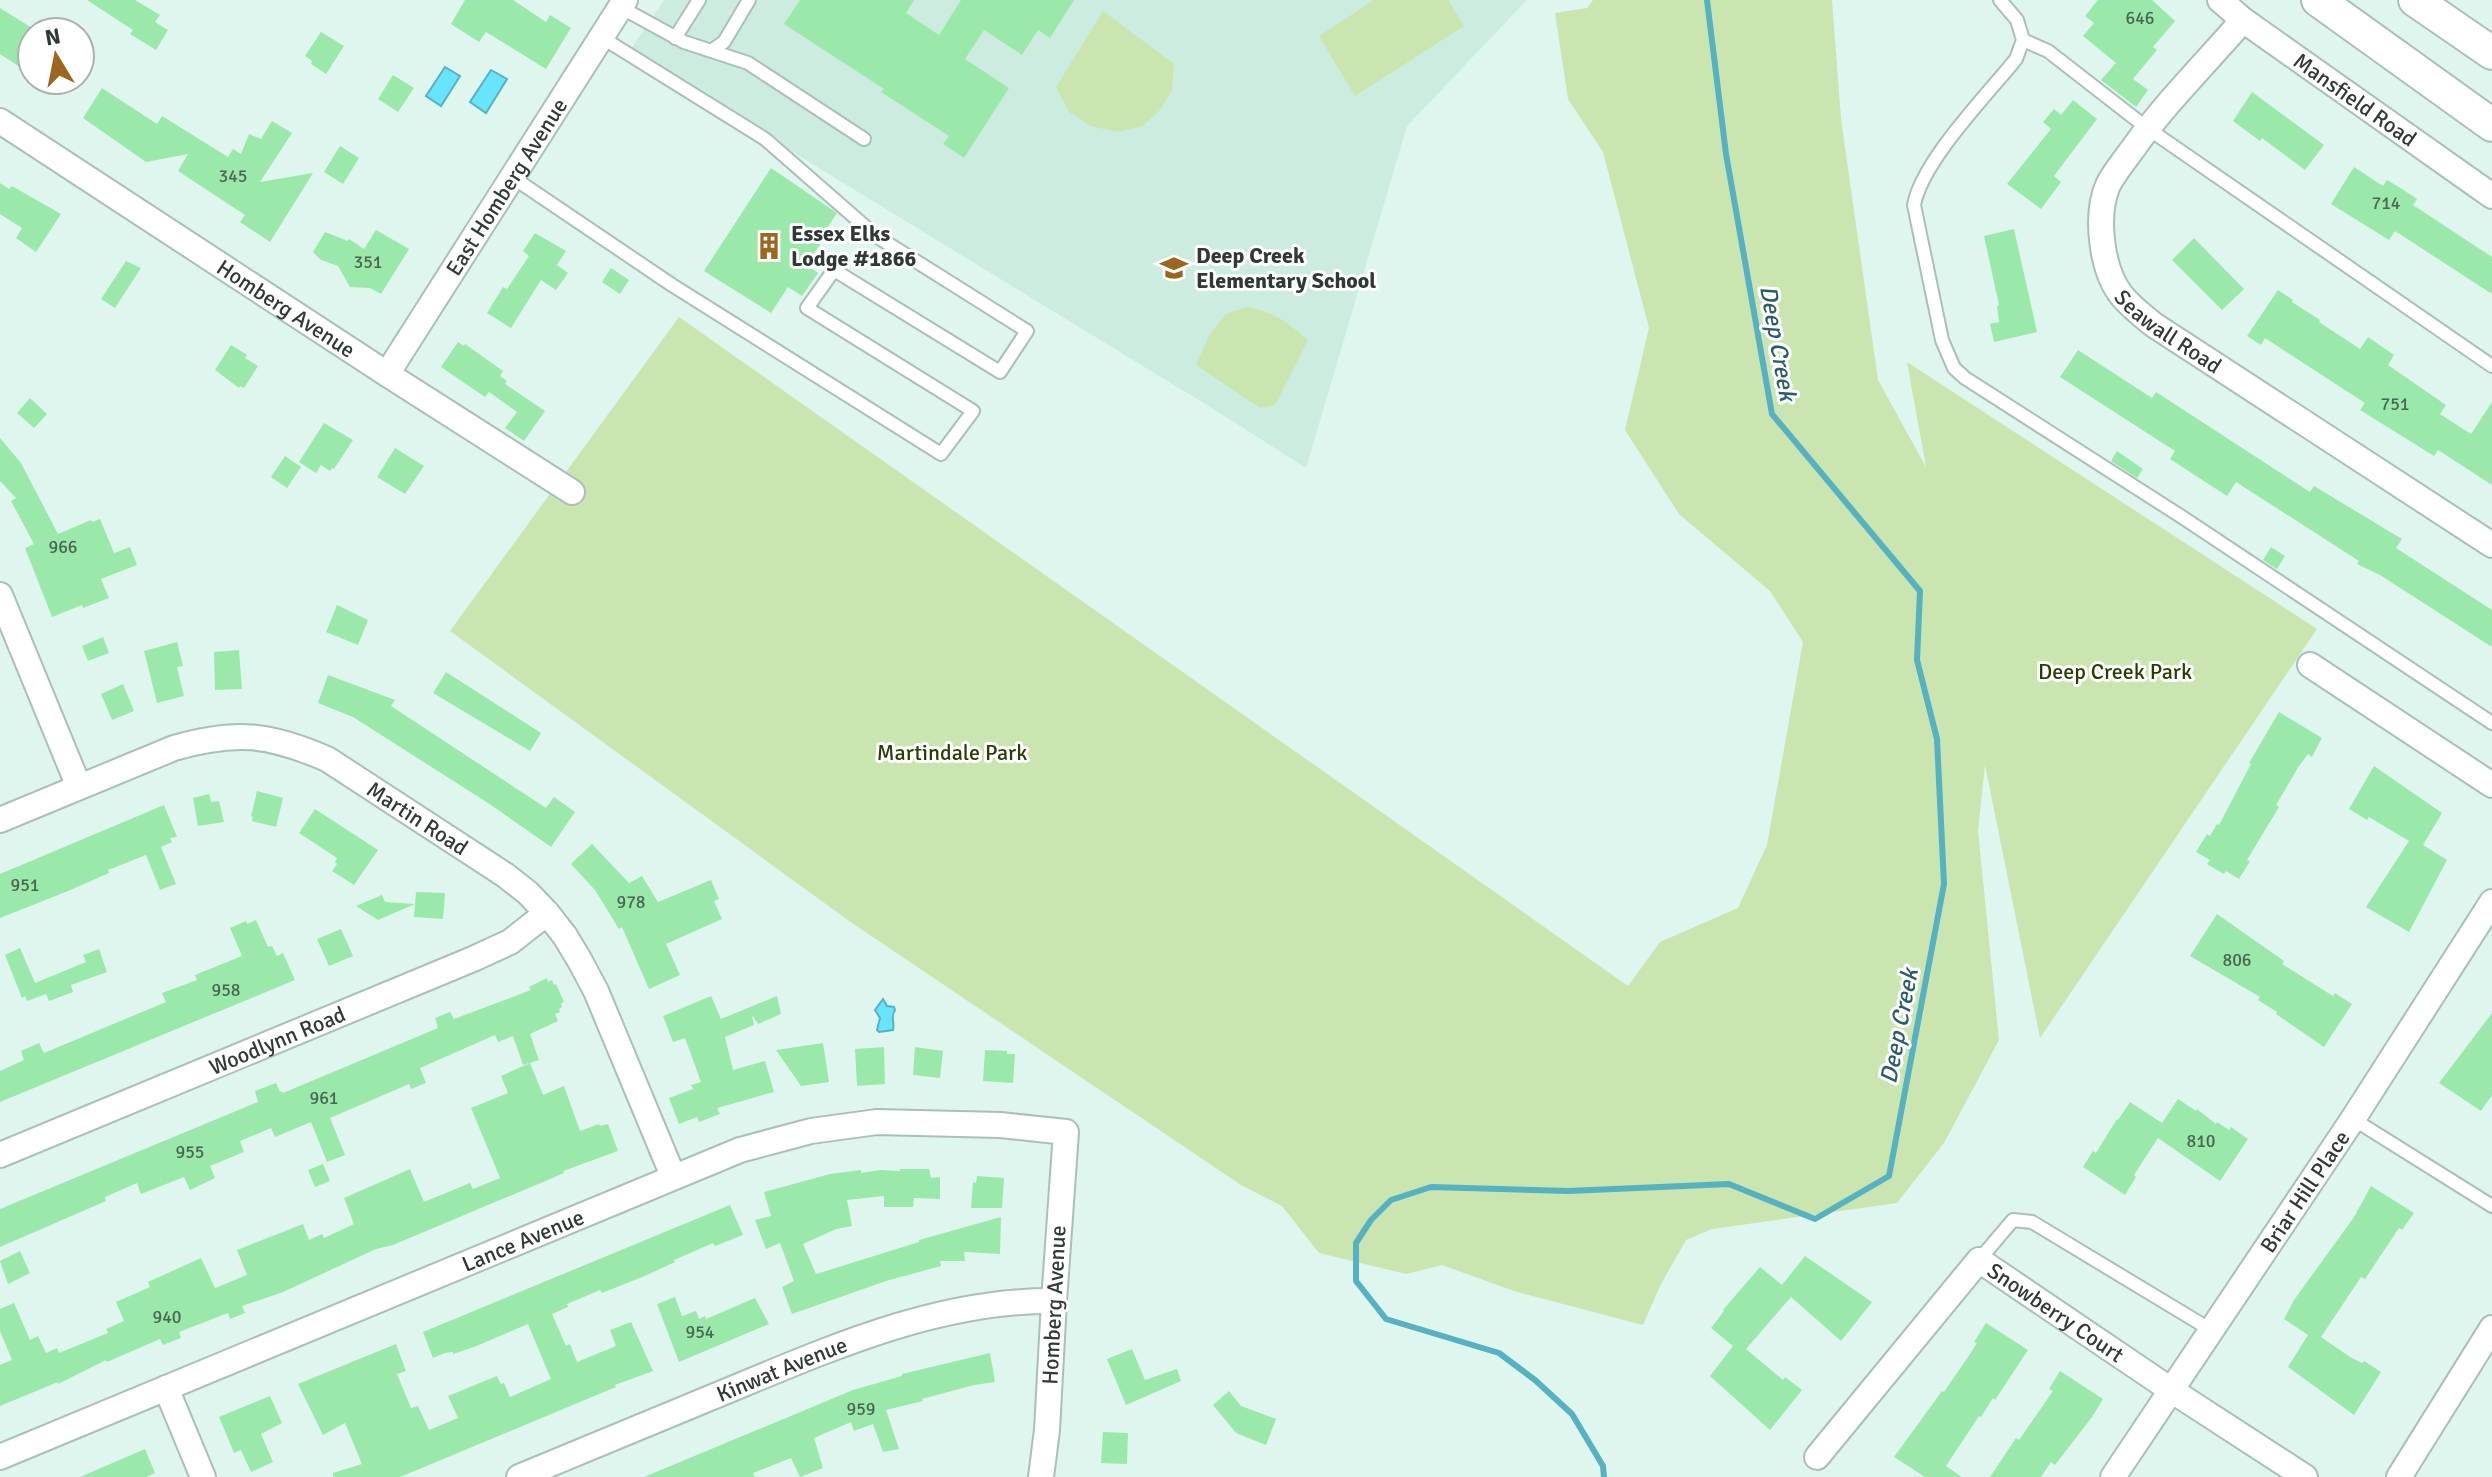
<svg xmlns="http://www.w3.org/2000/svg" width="2492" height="1477" viewBox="0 0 2492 1477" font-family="Signika,sans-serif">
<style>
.built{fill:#cdece0}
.green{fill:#cae5b0}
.water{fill:#66e5fc;stroke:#56b1c0;stroke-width:2}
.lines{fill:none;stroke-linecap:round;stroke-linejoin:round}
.stream{stroke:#56b1c0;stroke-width:6}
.building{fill:#9ae9ab}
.lane-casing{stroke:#a9bfb7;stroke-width:16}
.street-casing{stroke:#a9bfb7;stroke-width:28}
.secondary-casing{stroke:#a9bfb7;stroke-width:36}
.lane{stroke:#fff;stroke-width:12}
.street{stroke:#fff;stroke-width:24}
.secondary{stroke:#fff;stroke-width:32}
.labels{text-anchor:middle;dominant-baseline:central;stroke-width:6;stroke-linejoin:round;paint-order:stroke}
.number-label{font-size:18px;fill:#4a6552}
.street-label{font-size:22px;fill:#303935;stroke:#fff}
.poi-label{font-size:22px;font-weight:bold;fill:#303935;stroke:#fff;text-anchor:start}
.park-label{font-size:22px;fill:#273f03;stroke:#fff}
.water-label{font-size:24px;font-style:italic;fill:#285d67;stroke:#fff}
</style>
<rect width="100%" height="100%" fill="#def6ed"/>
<path class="built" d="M664 0H1527L1407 126 1306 468 1215 410 629 52Z"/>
<path class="green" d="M1374 0H1448L1464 26 1355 96 1319 36Z
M1593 0H1832L1841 119 1878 380 1926 467 1907 362 2317 629 2040 1038 1985 765 1978 831 1999 1040 1944 1143 1897 1203 1712 1229 1686 1240 1660 1286 1643 1325 1514 1291 1442 1265 1406 1274 1319 1253 1282 1206 1241 1185 852 923 450 631 679 317 1628 986 1660 942 1738 908 1767 845 1803 642 1770 591 1679 514 1625 430 1649 328 1603 152 1568 99 1555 13 1587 8Z
M1103 11 1174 64 1172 90 1160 110 1143 126 1117 132 1091 126 1069 112 1056 87Z
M1246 307C1272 310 1288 323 1308 340L1275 405 1260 408 1196 365 1210 334 1226 314Z"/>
<path class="water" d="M445 67 460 76 441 106 426 96Z
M491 70 507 79 486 113 470 102Z
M883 999 887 1006 894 1007 895 1010C890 1017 895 1023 893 1030L879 1032 877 1030 880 1018 875 1010Z"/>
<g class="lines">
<path class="stream" d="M1604 1477 1603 1466 1572 1414 1535 1380 1499 1353 1386 1319 1356 1281V1243L1371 1220 1391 1200 1431 1187 1568 1191 1729 1184 1815 1219 1889 1176 1944 884 1937 739 1917 660 1920 591 1772 414 1726 154 1707 0"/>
</g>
<path class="building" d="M87 0H135L160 15 155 22 168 30 156 50 130 34 133 30Z
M465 0H513L546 22 550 15 571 28 546 69 486 32 479 42 451 24Z
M800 0H914L906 13 939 35 961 0H1074L1050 38 1038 30 1022 55 984 30 965 59 1009 88 964 158 943 144 949 136 881 92 884 89 784 24Z
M2098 0H2152L2175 21 2153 47 2157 50 2133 79 2148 90 2136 107 2101 80 2116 63 2083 36 2094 23 2085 16Z
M0 8 32 28V75L0 54Z
M321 32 344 46 326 74 311 64 312 61 305 56Z
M393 75 414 88 398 112 378 99Z
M102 88 157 124 162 116 228 157 233 149 241 154 249 134 261 139 272 121 292 133 260 182 313 173 270 242 240 222 245 215 178 171 188 154 146 162 83 118Z
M2252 92 2324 145 2305 170 2262 138 2260 141 2233 121Z
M2073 100 2097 119 2054 176 2061 182 2041 209 2007 184 2051 129 2043 122 2054 109 2061 115Z
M340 146 359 158 343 184 324 172Z
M2354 167 2383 186 2387 180 2402 189 2417 199 2413 205 2492 257V294L2395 231 2389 240 2331 204Z
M771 168 837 213 823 234 826 236 806 265 818 273 802 296 788 287 771 313 704 271Z
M0 183 9 189 12 186 61 214 36 252 16 238 22 228 0 214Z
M2014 229 2037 332 1994 342 1990 324 1999 322 1997 306 1999 305 1984 236Z
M376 230 409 249 381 294 370 288 350 287 338 266 321 260 313 252 325 232 348 241 349 239 364 249Z
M535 233 566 251 557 265 568 273 556 290 541 280 511 328 487 313 503 287 507 289 529 256 523 251Z
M2194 238 2244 289 2222 310 2172 260Z
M126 261 141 268 115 308 101 299Z
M611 268 629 280 620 294 602 282Z
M2278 290 2293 300 2292 302 2320 320 2319 322 2360 349 2368 337 2394 355 2388 365 2446 405 2440 414 2471 434 2492 402V485L2438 450 2434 456 2360 410 2365 403 2265 338 2261 345 2247 336Z
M458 342 464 346 465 344 503 371 500 376 507 381 505 384 545 411 524 441 505 428 517 412 489 392 485 397 441 367Z
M231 345 247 355 245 358 258 366 244 388 240 386 239 388 215 370Z
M2078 350 2152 398 2156 392 2310 492 2314 486 2402 539 2396 548 2492 610V647L2380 575 2357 564 2359 561 2236 482 2227 496 2170 459 2175 451 2060 377Z
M30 398 47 414 34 428 17 413Z
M324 423 353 440 334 469 332 468 330 471 321 465 316 473 299 462Z
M0 438 21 463 58 534 91 520 92 522 100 519 114 553 130 547 137 565 101 579 109 598 83 608 82 605 52 617 25 548 34 544 11 501 16 498 0 481Z
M395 448 424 466 405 494 377 477Z
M2117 451 2143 469 2137 478 2111 461Z
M285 456 301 467 287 488 271 477Z
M2271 547 2285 556 2277 569 2263 560Z
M337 605 368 620 358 645 326 632Z
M103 637 109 653 88 661 82 646Z
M177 642 183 666 177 667 184 696 157 703 144 651Z
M239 650 242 689 215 690 214 652Z
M446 672 541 733 530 751 433 693Z
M328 675 395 700 391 706 546 808 554 797 575 812 551 847 488 803 353 717 318 703Z
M123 684 134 711 112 720 101 694Z
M2279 712 2322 738 2312 757 2308 754 2299 766 2276 805 2279 807 2247 860 2250 861 2239 879 2226 871 2224 874 2207 864 2210 860 2196 852 2207 834 2210 836 2217 824 2219 825 2251 764 2249 763Z
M2374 766 2442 813 2423 845 2447 860 2409 932 2366 907 2409 841 2369 817 2367 820 2349 809Z
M257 791 283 798 276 827 252 821 253 816 251 817Z
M209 794 211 802 219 801 224 822 198 826 193 798Z
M164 805 177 837 170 838 172 842 161 847 176 884 160 890 146 855 108 870 109 873 68 891 0 918V874Z
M315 809 378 850 354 885 332 871 337 864 335 862 337 858 299 833Z
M592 844 629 883 642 876 658 902 711 880 719 899 714 901 722 919 666 944 680 975 649 989 622 927 619 929 595 890 571 864Z
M416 892 445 893 443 919 414 917Z
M382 895 385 902 415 904 378 920 356 906Z
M2217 914 2284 961 2282 964 2333 996 2335 993 2352 1004 2324 1047 2276 1014 2277 1012 2258 1000 2260 997 2190 956Z
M256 920 268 947 272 946 277 956 283 953 295 980 0 1102V1071L24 1060 21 1051 39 1043 44 1053 166 1002 162 993 197 980 195 975 242 956 230 928 246 921 247 924Z
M341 929 353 956 329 966 317 939Z
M20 948 35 983 86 962 83 955 99 949 107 972 71 985 73 992 49 1001 46 994 27 1001 25 996 22 998 5 955Z
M547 978 548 982 552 980 554 985 556 984 564 1002 561 1003 562 1007 559 1009 560 1012 555 1014 558 1021 530 1034 539 1060 523 1065 513 1036 498 1042 495 1035 420 1068 426 1083 411 1089 409 1084 330 1118 345 1155 327 1162 311 1122 275 1137 271 1128 240 1141 244 1152 210 1166 215 1178 190 1190 184 1177 141 1194 137 1183 105 1197 106 1201 0 1247V1209L258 1102 255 1091 276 1083 280 1092 282 1091 283 1093 438 1028 435 1018 450 1012 454 1019 531 990 529 987Z
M711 996 721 1019 777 996 781 1014 758 1024 752 1015 754 1025 725 1037 733 1070 765 1061 774 1092 717 1108 720 1114 699 1122 697 1117 679 1124 669 1098 693 1089 691 1085 701 1082 685 1038 673 1042 663 1016Z
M2492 1013V1095L2481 1111 2439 1083Z
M823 1043 829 1082 801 1086 776 1050Z
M884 1047 885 1084 857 1086 855 1049Z
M915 1047 943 1051 940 1078 913 1075Z
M985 1050 1007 1051V1054H1015L1013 1083 983 1081Z
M530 1063 543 1095 564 1086 580 1131 599 1124 600 1126 608 1124 618 1151 563 1171 564 1173 543 1182 393 1245 376 1249 283 1292 242 1306 245 1313 230 1319 228 1313 179 1332 181 1338 163 1345 160 1339 107 1362 106 1360 58 1384V1382L0 1406V1365L12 1360 0 1331V1309L14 1303 30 1340 38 1336 46 1353 57 1348 59 1353 108 1333 106 1329 124 1321 116 1302 150 1287 148 1282 201 1258 215 1288 247 1275 237 1250 303 1224 309 1240 322 1234 324 1238 354 1224 344 1198 410 1169 424 1202 470 1183 473 1189 500 1178 471 1108 508 1093 501 1076Z
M2178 1099 2196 1111 2197 1109 2216 1124 2217 1122 2229 1130 2231 1127 2248 1139 2220 1181 2158 1138 2134 1175 2136 1177 2125 1195 2083 1167 2093 1151 2096 1153 2117 1119 2118 1120 2130 1102 2162 1123Z
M323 1164 330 1181 315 1187 308 1170Z
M900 1169H929L931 1178 940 1177V1199L914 1198 913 1207H884V1196L847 1200 852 1226 836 1229 803 1244 816 1274 919 1242V1240L1001 1217 1000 1254 964 1252 965 1261H940L941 1266 886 1281 792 1314 782 1287 794 1281 780 1243 766 1249 755 1220 771 1216 764 1192 830 1174 861 1170V1173L880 1170 900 1171Z
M977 1176 1004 1178 1002 1208H971L973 1182 976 1183Z
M2371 1186 2414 1213 2402 1230 2399 1228 2365 1279 2361 1277 2321 1337 2350 1357 2362 1363 2364 1361 2381 1372 2354 1415 2288 1367 2308 1335 2284 1319 2294 1300 2354 1217Z
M730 1205 743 1235 715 1246 713 1243 674 1260 675 1262 647 1275 602 1293 600 1290 567 1304 568 1307 552 1314 566 1346 570 1344 577 1362 616 1346 610 1330 631 1322 653 1371 615 1385 616 1387 400 1477H333V1473L362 1464 345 1423 323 1435 298 1384 396 1344 406 1371 397 1374 411 1408 418 1406 429 1430 458 1418 448 1396 497 1376 501 1384 504 1383 510 1397 551 1379 528 1324 474 1347 453 1354V1352L445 1353 433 1358 423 1332Z
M20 1251 30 1273 8 1284 0 1261Z
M1805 1256 1872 1302 1841 1341 1791 1297 1746 1349 1783 1380 1785 1377 1802 1390 1770 1430 1710 1376 1733 1346 1711 1328 1724 1311 1723 1310 1760 1267 1782 1285Z
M675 1297 682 1316 696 1311 699 1319 705 1316 706 1319 755 1298 769 1324 679 1362 657 1304Z
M1986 1323 2028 1350 1995 1400 1993 1398 1981 1417 1979 1416 1946 1466 1962 1477H1925L1894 1457 1942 1391 1944 1392 1970 1354 1977 1343 1974 1342Z
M1132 1349 1145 1380 1177 1369 1181 1381 1126 1405 1107 1359Z
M990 1353 995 1382 974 1385 922 1399 923 1401 886 1410 899 1449 883 1452 873 1424 854 1431 851 1422 814 1438 823 1468 800 1477 791 1458 753 1473 755 1477H644L853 1390 902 1376V1374Z
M2060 1371 2103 1399 2092 1417 2055 1465 2051 1462 2041 1477H1990L2016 1438 2019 1440 2053 1391 2049 1389Z
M1229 1391 1241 1406 1276 1419 1266 1445 1236 1433 1213 1405Z
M270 1396 282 1423 261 1434 273 1462 251 1472 241 1450 234 1453 219 1417Z
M1103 1432 1128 1433 1127 1464 1101 1463Z
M145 1449 155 1473 146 1477H80Z"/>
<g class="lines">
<g class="lane-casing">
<path id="lane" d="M2000 0 2017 20 2023 40 2016 59C1987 95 1922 161 1914 205L1942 340 1954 368 1965 378 2182 517 2492 723
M620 7 684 42 748 63 864 139
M675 38 699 0
M2023 40 2048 51 2147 128 2492 366
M711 51 724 42 749 0
M512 177 672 285 941 454 973 411 807 308 834 270 1000 372 1027 331 876 236 765 139 601 37
M2353 1119 2492 1206
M1979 1260 2013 1220 2032 1222 2211 1330"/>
</g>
<g class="street-casing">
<g id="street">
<path id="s1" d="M2220 0 2243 20 2492 196"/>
<path id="s2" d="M2243 20C2206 63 2165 103 2132 150 2124 161 2114 173 2108 185 2095 215 2101 270 2122 296 2131 307 2143 316 2154 325L2492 545"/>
<path id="s3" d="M0 121 387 374 572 492"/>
<path id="s4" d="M387 374 625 0"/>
<path d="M0 595 79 787"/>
<path d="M2310 665 2492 785"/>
<path id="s5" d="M0 820 174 748C236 730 269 734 327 759L505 875 528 893 547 913 565 936 580 961 596 991 673 1176"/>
<path id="s6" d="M0 1155 473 959 510 942 547 913"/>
<path d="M166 1388 203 1477"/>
<path id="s7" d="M0 1457 740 1150 811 1131 877 1122 1000 1125 1066 1132 1054 1301 1047 1430 1041 1477"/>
<path id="s8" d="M1817 1457 1979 1260 2171 1390 2305 1477"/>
<path id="s9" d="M519 1477C592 1447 666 1416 739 1386 840 1344 943 1300 1054 1301"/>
<path id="s10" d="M2113 1477 2353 1119 2492 902"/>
<path d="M2399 1477 2492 1328"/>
</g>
</g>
<g class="secondary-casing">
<path id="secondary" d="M2318 0 2492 125
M2415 0 2492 53"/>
</g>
<use href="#lane" class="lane"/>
<use href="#street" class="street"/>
<use href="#secondary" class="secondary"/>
</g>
<defs>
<g id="building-bare" transform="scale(2.16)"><path d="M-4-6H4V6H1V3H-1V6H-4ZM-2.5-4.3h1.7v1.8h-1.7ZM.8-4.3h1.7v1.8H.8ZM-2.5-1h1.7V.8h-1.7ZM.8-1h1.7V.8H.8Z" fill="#9c661f" stroke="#fff" stroke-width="2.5" paint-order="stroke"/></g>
<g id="school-bare" transform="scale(2.16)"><path d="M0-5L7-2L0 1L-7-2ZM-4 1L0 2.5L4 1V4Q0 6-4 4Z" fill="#9c661f" stroke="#fff" stroke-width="2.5" paint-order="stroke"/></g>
</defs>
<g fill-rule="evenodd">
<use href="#building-bare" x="769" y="246"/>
<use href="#school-bare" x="1174" y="268"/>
</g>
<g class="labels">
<g class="number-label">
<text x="2140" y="18">646</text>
<text x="233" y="176">345</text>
<text x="2386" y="203">714</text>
<text x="368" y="262">351</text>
<text x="2395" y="404">751</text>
<text x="63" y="547">966</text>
<text x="25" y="885">951</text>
<text x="631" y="902">978</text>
<text x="2237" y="960">806</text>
<text x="226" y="990">958</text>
<text x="324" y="1098">961</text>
<text x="2201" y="1141">810</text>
<text x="190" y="1152">955</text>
<text x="167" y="1317">940</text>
<text x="700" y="1332">954</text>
<text x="861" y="1409">959</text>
</g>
<g class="street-label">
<text stroke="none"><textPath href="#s1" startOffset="168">Mansfield Road</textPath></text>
<text stroke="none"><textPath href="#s4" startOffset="222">East Homberg Avenue</textPath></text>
<text stroke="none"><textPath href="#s3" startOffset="342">Homberg Avenue</textPath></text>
<text stroke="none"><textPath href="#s2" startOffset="388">Seawall Road</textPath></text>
<text stroke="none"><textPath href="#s5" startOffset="454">Martin Road</textPath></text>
<text stroke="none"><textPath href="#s6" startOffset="300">Woodlynn Road</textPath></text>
<text stroke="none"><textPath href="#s10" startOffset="344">Briar Hill Place</textPath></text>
<text stroke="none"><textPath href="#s7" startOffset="566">Lance Avenue</textPath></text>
<text transform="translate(1054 1305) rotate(-87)">Homberg Avenue</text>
<text stroke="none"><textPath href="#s8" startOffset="348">Snowberry Court</textPath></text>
<text stroke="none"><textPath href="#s9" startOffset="284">Kinwat Avenue</textPath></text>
</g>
<g class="poi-label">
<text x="791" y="233">Essex Elks<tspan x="791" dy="25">Lodge #1866</tspan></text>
<text x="1196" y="255">Deep Creek<tspan x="1196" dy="25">Elementary School</tspan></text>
</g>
<g class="park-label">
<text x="2115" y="671">Deep Creek Park</text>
<text x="952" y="752">Martindale Park</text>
</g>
<g class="water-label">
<text transform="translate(1778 343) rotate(80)">Deep Creek</text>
<text transform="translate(1899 1026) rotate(-79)">Deep Creek</text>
</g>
</g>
<g transform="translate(56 56) rotate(350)"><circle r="38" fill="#ffffff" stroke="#acb0ae" stroke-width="2"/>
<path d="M0-6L14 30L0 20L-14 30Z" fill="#9c661f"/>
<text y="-12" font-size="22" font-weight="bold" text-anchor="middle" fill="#303935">N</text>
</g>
</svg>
